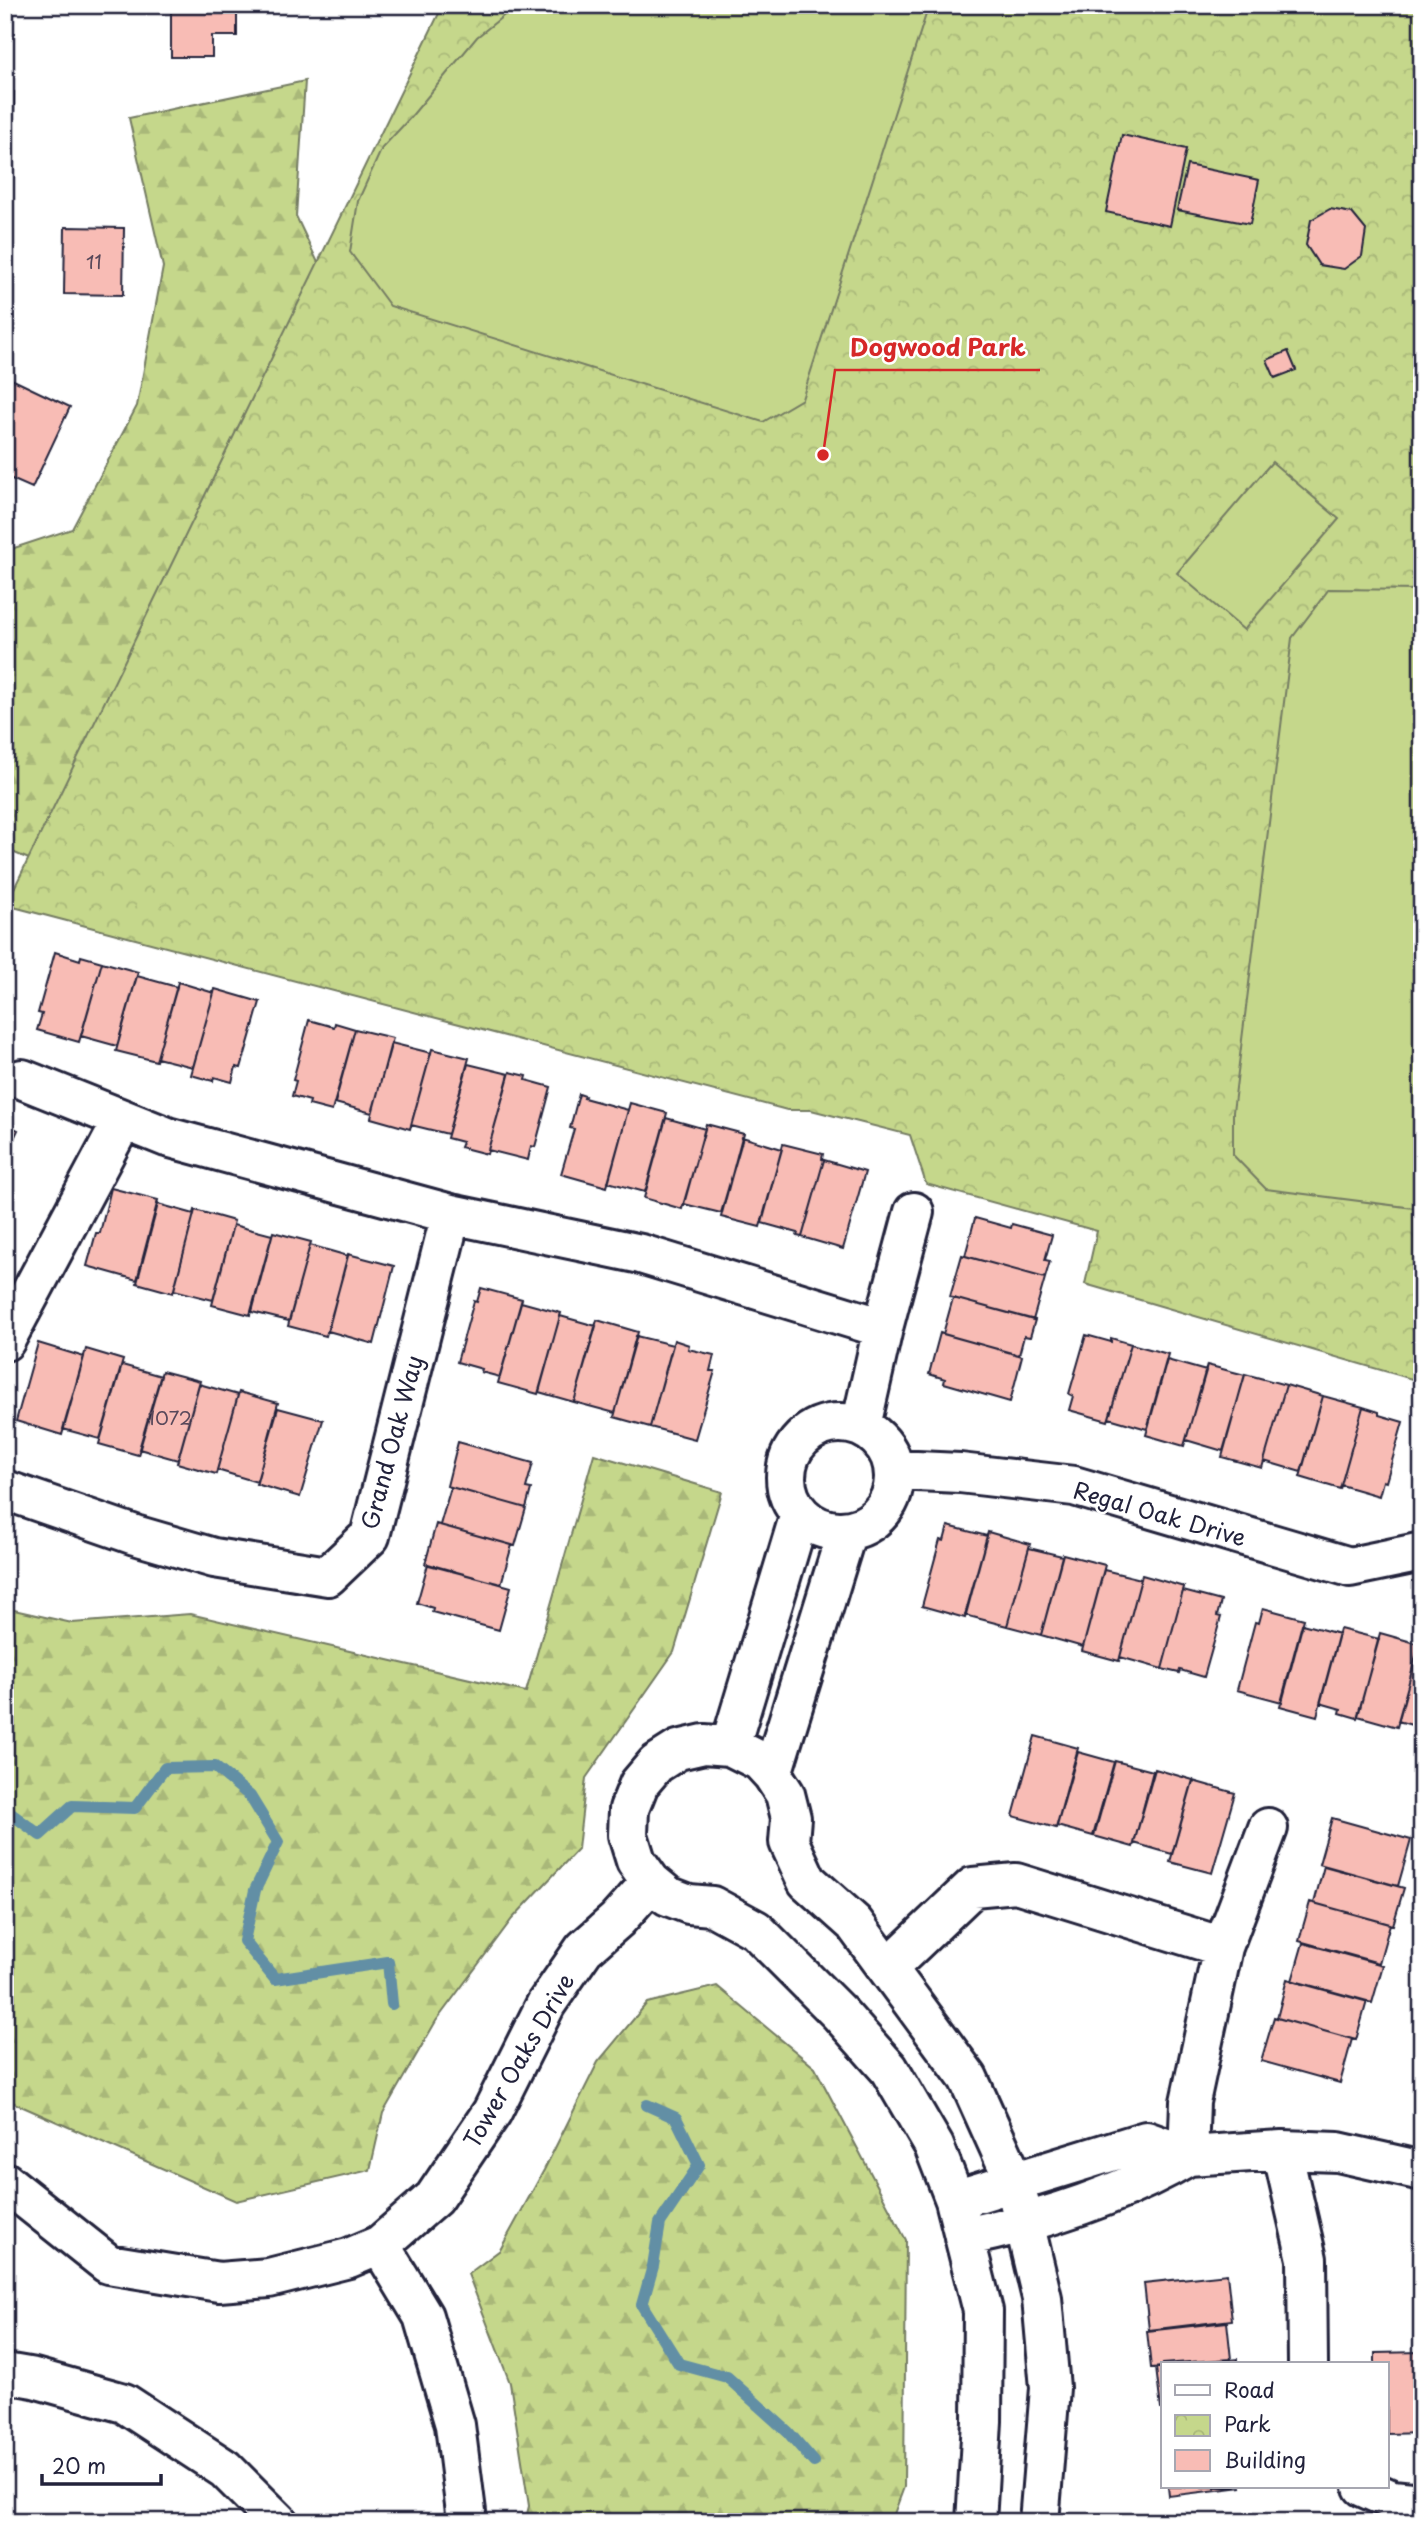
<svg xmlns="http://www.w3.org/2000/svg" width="1427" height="2527" viewBox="0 0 1427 2527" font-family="'Playpen Sans',sans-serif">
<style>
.forest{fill:url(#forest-firs);stroke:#747c63;stroke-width:2}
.park{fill:url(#park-crowns);stroke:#747c63;stroke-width:2}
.pitch{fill:#c5d78b;stroke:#747c63;stroke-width:2}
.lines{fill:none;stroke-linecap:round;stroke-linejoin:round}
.stream{stroke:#628fa5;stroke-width:12}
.building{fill:#f8bcb5;stroke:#22223b;stroke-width:2}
.minor-casing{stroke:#22223b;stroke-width:44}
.minor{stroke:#fff;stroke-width:38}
.labels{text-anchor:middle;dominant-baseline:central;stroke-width:5;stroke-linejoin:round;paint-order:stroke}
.number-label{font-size:19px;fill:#58485a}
.street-label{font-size:23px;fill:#22223b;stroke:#fff}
.leader{fill:none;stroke:#d62828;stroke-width:2.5}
.callout-dot{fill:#d62828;stroke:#fff;stroke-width:2.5}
.callout-label{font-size:24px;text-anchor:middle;font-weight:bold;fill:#d62828;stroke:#fff;stroke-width:5;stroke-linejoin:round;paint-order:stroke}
</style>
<defs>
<pattern id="forest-firs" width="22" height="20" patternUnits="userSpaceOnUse" patternTransform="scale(1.75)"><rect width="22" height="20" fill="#c5d78b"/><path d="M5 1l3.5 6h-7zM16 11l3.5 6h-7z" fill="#a9b879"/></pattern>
<pattern id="park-crowns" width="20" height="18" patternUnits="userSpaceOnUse" patternTransform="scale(1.75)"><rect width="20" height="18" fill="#c5d78b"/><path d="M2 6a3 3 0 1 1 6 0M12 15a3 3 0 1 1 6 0" fill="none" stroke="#a9b879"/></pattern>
</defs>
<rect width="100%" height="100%" fill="#fff"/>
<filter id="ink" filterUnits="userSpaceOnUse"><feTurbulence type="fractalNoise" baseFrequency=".0143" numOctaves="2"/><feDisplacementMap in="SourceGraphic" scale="14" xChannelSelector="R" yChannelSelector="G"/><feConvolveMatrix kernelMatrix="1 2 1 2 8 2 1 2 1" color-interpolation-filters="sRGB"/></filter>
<g filter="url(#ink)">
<path class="forest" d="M305 81 296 216 346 322 79 880 5 849V551L72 529 137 406 163 267 129 118Z
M594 1454 722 1492 674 1652 586 1778 578 1849 512 1919 436 2021 383 2113 370 2170 236 2201 5 2099V1608L72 1623 190 1614 526 1692Z
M717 1986 815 2068 906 2240 904 2487 891 2522H525L529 2506 510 2383 468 2274 500 2250 544 2170 598 2062 647 2003Z"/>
<path class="park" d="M443 5H1422V1382L1085 1284 1097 1231 926 1184 910 1135 811 1110H787L6 905Z"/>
<path class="pitch" d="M517 5H929L802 399 763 422 390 306 350 252 358 201 382 148 410 118 477 37Z
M1272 462 1339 519 1244 630 1177 573Z
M1329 589 1422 590V1209L1266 1189 1233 1155V1112L1292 638Z"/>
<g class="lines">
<path class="stream" d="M5 1814 10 1813 40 1835 72 1806 135 1808 165 1768 215 1767 250 1796 278 1842 255 1890 244 1941 275 1979 388 1962 392 2004
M647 2105 676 2118 699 2165 660 2223 653 2266 642 2305 679 2364 727 2377 788 2432 814 2462"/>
</g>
<path class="building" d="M171 5H237V36H212V57H171Z
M5 92H14L13 178H5Z
M1122 135 1186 149 1170 226 1106 212Z
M1187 165 1259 180 1250 224 1177 210Z
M1330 209 1352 213 1366 230 1362 256 1344 269 1319 265 1306 245 1311 220Z
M65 227 124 228 123 295 64 294Z
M1288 351 1296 370 1275 378 1267 360Z
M5 376 70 407 32 488 7 477 10 471 5 469Z
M55 952 80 960 81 956 102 962 79 1042 37 1030 42 1014 38 1013Z
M102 962 138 972 117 1046 81 1036Z
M137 976 177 987 156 1061 116 1051Z
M178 982 214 993 193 1067 157 1058Z
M215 989 260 1002 241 1068 236 1067 232 1082 214 1077 213 1081 191 1075Z
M309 1020 334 1027 335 1023 355 1029 332 1111 309 1105 310 1101 292 1096 296 1081 293 1080Z
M355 1029 393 1038 372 1113 335 1103Z
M391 1043 431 1053 410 1129 371 1118Z
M432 1049 469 1058 448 1134 411 1125Z
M468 1064 509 1074 487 1154 460 1147 462 1142 447 1138Z
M510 1072 527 1076 526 1080 551 1087 535 1147 531 1146 528 1160 488 1150Z
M579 1094 585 1096 584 1098 628 1110 607 1187 561 1174 574 1129 570 1128Z
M630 1103 667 1113 645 1192 608 1182Z
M666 1118 705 1129 682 1209 644 1198Z
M5 1124 18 1130 5 1157Z
M706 1124 744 1134 721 1213 684 1204Z
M742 1137 782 1149 760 1227 721 1217Z
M783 1144 823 1154 822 1159 824 1160 802 1237 797 1236 798 1233 762 1223Z
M824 1160 865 1172 843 1249 802 1237Z
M111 1188 158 1200 137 1280 87 1266 96 1233H100Z
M158 1204 194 1214 173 1293 137 1283Z
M195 1210 234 1221 213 1300 174 1290Z
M975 1218 1011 1228 1012 1224 1052 1235 1045 1260 1050 1261 1045 1278 965 1256Z
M233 1225 272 1235 250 1315 212 1305Z
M273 1232 311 1242 289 1321 252 1312Z
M310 1245 348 1256 326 1336 288 1326Z
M348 1254 394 1266 374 1344 328 1331Z
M962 1255 1045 1278 1033 1320 950 1297Z
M481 1288 522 1299 500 1377 481 1372 482 1369 457 1362 474 1301 477 1302Z
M953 1298 1035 1320 1030 1337 1024 1336 1019 1355 943 1334Z
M521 1302 561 1313 538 1394 498 1383Z
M560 1316 596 1326 574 1402 539 1392Z
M597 1320 638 1332 615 1413 574 1402Z
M940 1333 1022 1356 1010 1402 944 1383 945 1379 929 1374Z
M1086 1335 1111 1342V1338L1131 1344 1108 1421 1069 1410 1073 1396 1069 1394Z
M636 1336 673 1345 650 1427 614 1417Z
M674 1340 689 1345 688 1349 714 1355 710 1371H715L695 1439 650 1427Z
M38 1343 84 1357 62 1435 16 1421Z
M1131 1344 1168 1354 1147 1429 1109 1418Z
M86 1349 123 1360 100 1439 63 1429Z
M1167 1360 1206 1371 1184 1446 1146 1435Z
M122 1365 161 1376 138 1455 99 1444Z
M1207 1365 1245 1375 1223 1451 1186 1440Z
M162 1371 200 1381 178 1460 139 1449Z
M1245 1374 1286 1385 1262 1468 1222 1457Z
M199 1384 238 1395 216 1474 177 1463Z
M1286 1385 1323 1396 1301 1472 1264 1461Z
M239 1392 278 1403 257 1482 217 1470Z
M1323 1396 1363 1407 1340 1489 1300 1477Z
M1363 1407 1379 1412V1415L1403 1422 1386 1482 1383 1481 1379 1496 1341 1485Z
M278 1408 323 1420 300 1497 256 1484Z
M458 1442 533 1463 526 1488 531 1489 526 1508 447 1486Z
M451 1487 526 1508 515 1546 440 1525Z
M436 1524 512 1545 501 1584 425 1564Z
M948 1526 987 1536 965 1618 922 1606 940 1540 944 1541Z
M988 1532 1030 1544 1007 1626 965 1615Z
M1029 1548 1062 1556 1041 1635 1007 1626Z
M1063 1554 1105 1565 1083 1647 1041 1635Z
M428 1564 511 1587 499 1630 432 1612 433 1608 417 1603Z
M1104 1570 1141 1579 1119 1661 1082 1651Z
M1142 1575 1184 1587 1162 1669 1120 1657Z
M1183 1591 1221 1601 1217 1616 1221 1617 1204 1677 1180 1670 1179 1673 1162 1669Z
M1263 1608 1304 1619 1282 1702 1237 1690 1255 1622 1259 1623Z
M1302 1624 1339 1634 1317 1716 1280 1706Z
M1340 1629 1379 1639 1357 1718 1340 1713 1341 1709 1320 1703Z
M1380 1633 1419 1644 1397 1727 1358 1716Z
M1421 1639H1422V1728L1398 1721Z
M1035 1736 1078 1748 1056 1828 1013 1816Z
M1078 1752 1114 1762 1093 1836 1057 1826Z
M1115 1761 1153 1771 1133 1847 1094 1836Z
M1155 1769 1193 1780 1172 1854 1134 1843Z
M1193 1781 1235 1793 1212 1873 1170 1862Z
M1332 1818 1411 1840 1398 1886 1319 1864Z
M1324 1866 1404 1888 1393 1925 1314 1903Z
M1310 1902 1390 1924 1379 1963 1299 1941Z
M1303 1943 1383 1965 1372 2003 1292 1981Z
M1287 1979 1367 2001 1356 2040 1277 2018Z
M1274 2017 1352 2039 1340 2083 1261 2061Z
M1227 2274 1232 2320 1149 2330 1144 2283Z
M1227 2322 1231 2359 1163 2364V2367L1151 2368 1147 2331Z
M1422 2352V2433L1387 2434V2364H1375V2353Z
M1237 2359V2364H1191Z
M1156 2368H1163V2409H1161Z
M1168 2487H1242L1169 2496Z"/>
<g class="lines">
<g class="minor-casing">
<path id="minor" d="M22 1079 167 1137 451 1214 641 1254 883 1328
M5 1341 123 1120
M786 1477a54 54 0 1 1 108 0a54 54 0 1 1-108 0Z
M861 1426 883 1328 914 1212
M895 1470 960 1473 1074 1486 1350 1567 1422 1552
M5 1490 135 1535 214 1558 328 1576 370 1536 451 1214
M730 1746 800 1514
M772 1774 847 1531
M888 1968 973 1887 1016 1883 1223 1947
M1282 2150 1307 2259 1308 2364
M1188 2156 1190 2102 1223 1947 1268 1828
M5 2182 108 2264 219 2282 269 2278 349 2258 380 2245 434 2198 492 2112 546 2004 584 1949 617 1920 651 1882
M955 2200 1146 2141 1188 2156 1282 2150 1338 2152 1422 2171
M964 2237C1041 2221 1120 2196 1188 2156
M380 2245 423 2316 455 2425 466 2512 464 2522
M5 2373 34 2378 124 2403 225 2469 278 2522
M1363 2487 1392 2500 1422 2503
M976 2522 982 2421 983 2311 955 2200 934 2146 889 2069 840 2014 756 1930 712 1906 689 1904 668 1896 651 1882 636 1861 628 1835 629 1809 639 1784 656 1764 678 1750 704 1744 730 1746 760 1761 772 1774 785 1794 791 1818 789 1842 807 1881 854 1923 968 2078 1014 2180 1042 2298 1050 2388 1039 2522"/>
</g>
<use href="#minor" class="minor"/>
</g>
</g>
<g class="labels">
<g class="number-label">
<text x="94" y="261">11</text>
<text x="170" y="1417">1072</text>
</g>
<g class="street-label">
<text transform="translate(391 1442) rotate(-75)">Grand Oak Way</text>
<text transform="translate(1160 1513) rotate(16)">Regal Oak Drive</text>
<text transform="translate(518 2060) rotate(-60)">Tower Oaks Drive</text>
</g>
</g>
<path class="leader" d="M823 455L835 370H1040"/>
<circle class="callout-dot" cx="823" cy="455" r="7"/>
<g class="callout-label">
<text x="938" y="356">Dogwood Park</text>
</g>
<rect width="1427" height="2527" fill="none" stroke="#fff" stroke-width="28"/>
<rect x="14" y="14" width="1399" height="2499" fill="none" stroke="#22223b" stroke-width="2.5" filter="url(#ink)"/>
<rect x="1161" y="2362" width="228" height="126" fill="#ffffff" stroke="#a7a7b1" stroke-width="2"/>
<rect x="1175" y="2385" width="35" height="10" fill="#ffffff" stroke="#a7a7b1" stroke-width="2"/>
<text x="1224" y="2398" font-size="21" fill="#22223b">Road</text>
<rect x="1175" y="2415" width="35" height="21" fill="url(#park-crowns)" stroke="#a7a7b1" stroke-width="2"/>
<text x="1224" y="2432" font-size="21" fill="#22223b">Park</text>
<rect x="1175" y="2450" width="35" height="21" fill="#f8bcb5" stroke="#a7a7b1" stroke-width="2"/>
<text x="1224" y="2468" font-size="21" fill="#22223b">Building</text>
<path d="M42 2474v10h119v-10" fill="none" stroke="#22223b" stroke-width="3.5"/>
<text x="52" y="2474" font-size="21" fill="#22223b" stroke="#ffffff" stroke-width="5" paint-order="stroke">20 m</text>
</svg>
